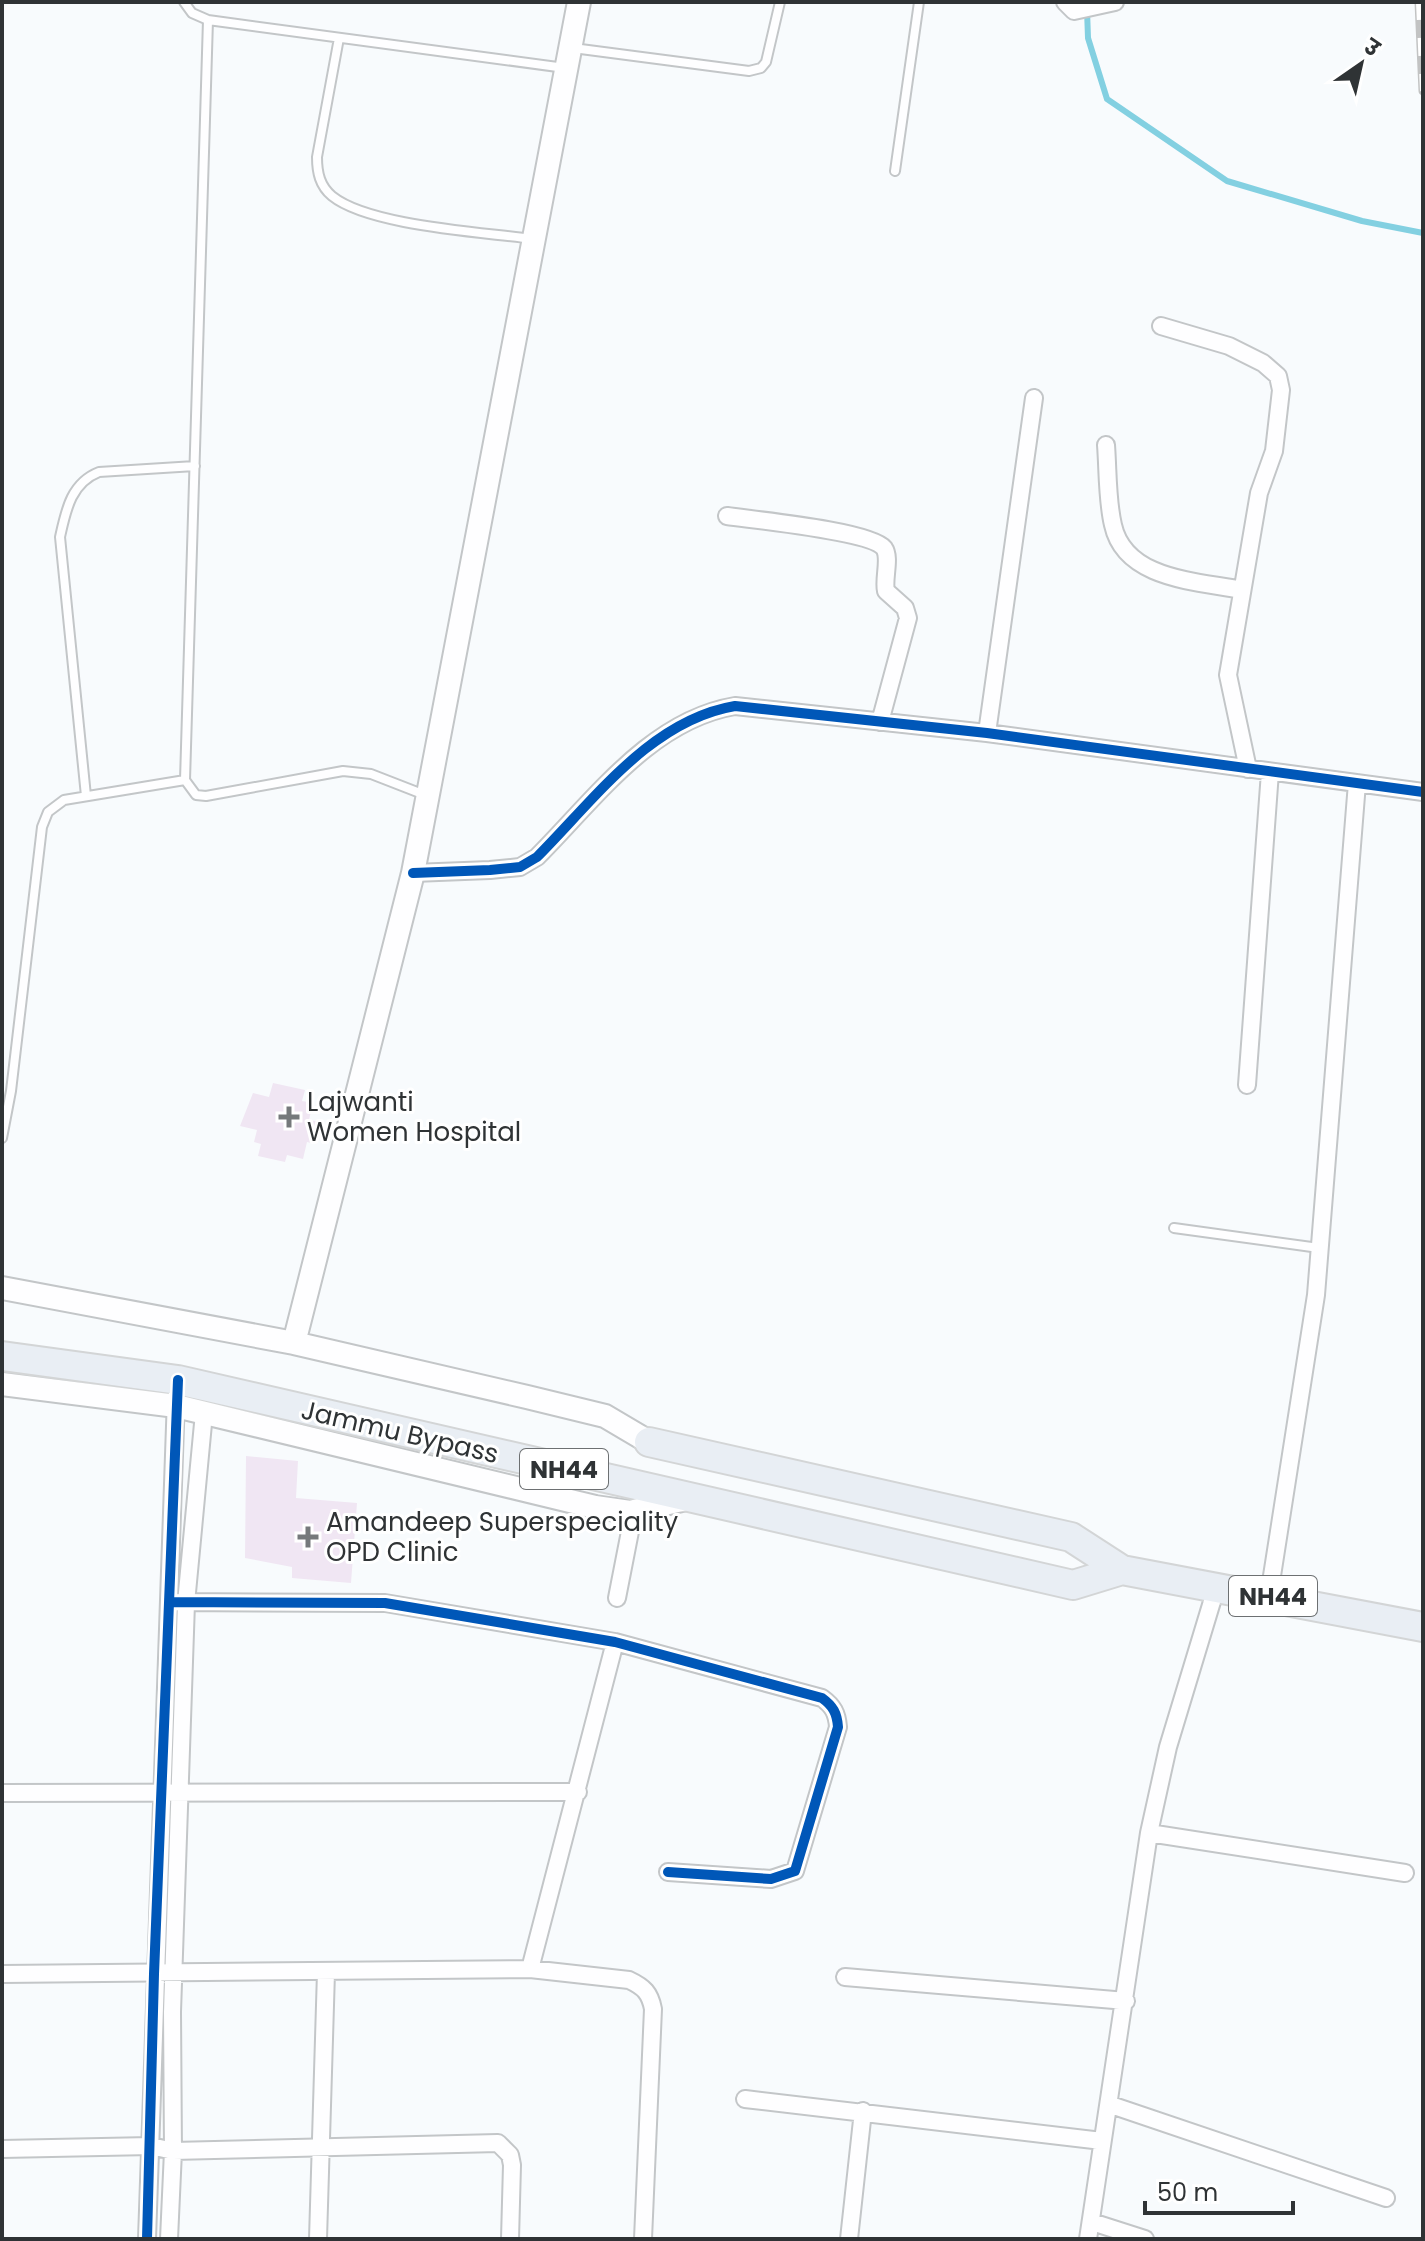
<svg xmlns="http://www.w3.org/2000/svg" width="1425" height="2241" viewBox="0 0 1425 2241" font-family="Poppins,'Noto Sans Devanagari',sans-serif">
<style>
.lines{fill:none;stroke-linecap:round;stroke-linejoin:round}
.stream{stroke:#83d0e1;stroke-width:6}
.building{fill:#f0e6f3}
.lane-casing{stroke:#c3c6c8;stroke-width:12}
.street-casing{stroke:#c3c6c8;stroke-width:20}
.secondary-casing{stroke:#c3c6c8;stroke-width:26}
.highway-casing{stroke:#d3d5d6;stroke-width:32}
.lane{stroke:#fefeff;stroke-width:8}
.street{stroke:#fefeff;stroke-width:16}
.secondary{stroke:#fefeff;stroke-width:22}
.highway{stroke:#e9eef4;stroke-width:28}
.rail-casing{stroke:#c2c3c3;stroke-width:9}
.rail{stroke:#fff;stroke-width:6;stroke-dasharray:18;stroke-linecap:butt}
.cycleway-casing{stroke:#fff;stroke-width:15}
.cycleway{stroke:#0057b8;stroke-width:10}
.poi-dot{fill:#75797b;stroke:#fff;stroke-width:3}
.labels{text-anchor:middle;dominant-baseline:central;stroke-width:6;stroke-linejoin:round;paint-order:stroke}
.shield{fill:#fff;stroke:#6d7072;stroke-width:2}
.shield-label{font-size:24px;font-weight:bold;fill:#2f3335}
.poi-label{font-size:26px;fill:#2f3335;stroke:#fff;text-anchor:start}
.street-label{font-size:26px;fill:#2f3335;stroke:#fff}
</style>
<rect width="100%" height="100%" fill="#f8fbfd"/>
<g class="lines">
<path class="stream" d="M1087 10 1088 38 1107 99 1227 181 1362 221 1423 233"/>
</g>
<path class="building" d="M273 1083 305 1090 302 1101 313 1103 309 1120 321 1122 316 1144 307 1142 303 1159 287 1155 285 1162 258 1156 261 1144 254 1142 257 1130 240 1126 253 1093 269 1097Z
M246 1456 298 1461 296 1498 357 1503 351 1583 292 1578V1567L245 1558Z"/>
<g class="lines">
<g class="lane-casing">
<path id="lane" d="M184 2 192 13 208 20 565 68
M208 20 185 780 196 795 206 796 343 771 371 774 425 795
M339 38 317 157C317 173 320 186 332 196 369 226 483 232 532 239
M573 48 749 71 761 68 766 62 780 2
M895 171 919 2
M86 796 60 537C66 510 71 483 99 472L195 466
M2 1138 11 1091 42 827 48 812 64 800 185 780
M1174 1228 1319 1248"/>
</g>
<g class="street-casing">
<path id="street" d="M1065 2 1074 11 1115 2
M1161 326 1229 346 1263 363 1278 376 1281 390 1274 451 1259 493 1228 675 1248 769
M1106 445C1108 471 1107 500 1113 525 1125 580 1197 581 1242 590
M727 516C754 520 870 531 884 548 891 558 883 579 886 591L905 608 908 618 880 722
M987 733 1034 398
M413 873 490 870 520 867 537 857C594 800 651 720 735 706L987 733 1423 792
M1247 1085 1270 772
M1269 1595 1316 1295 1357 783
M617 1598 634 1511
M171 1602 385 1603 615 1642 822 1698C833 1706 837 1713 838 1727L795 1871 771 1879 668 1872
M615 1642 530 1969 629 1980C644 1987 650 1993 653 2009L643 2239
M2 1793 578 1792
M1149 1833 1405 1873
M2 1974 530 1969
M845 1977 1126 2001
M745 2099 1102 2141
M1111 2105 1386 2198
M2 2149 151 2146 173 2151 498 2143 510 2155 512 2165 510 2239
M1092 2222 1145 2239
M147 2239 176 1397
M169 2239 173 2151 172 2012 186 1603 204 1413
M318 2239 326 1972
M849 2239 863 2111
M1088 2239 1149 1833 1168 1747 1217 1585"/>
</g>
<g class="secondary-casing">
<path id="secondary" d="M2 1288 294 1343 527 1397 605 1416 649 1442
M294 1343 413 873 579 2
M2 1384 176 1406 595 1507 630 1512 690 1498"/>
</g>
<g class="highway-casing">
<path id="highway" d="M2 1356 178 1380 1073 1585 1122 1570
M649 1442 1071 1537 1122 1570 1423 1627"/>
</g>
<use href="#lane" class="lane"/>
<use href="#street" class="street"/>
<use href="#secondary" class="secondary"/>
<use href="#highway" class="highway"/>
<g class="rail-casing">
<path id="rail" d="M1419 2 1423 91"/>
</g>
<use href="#rail" class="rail"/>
<g class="cycleway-casing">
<path id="cycleway" d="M413 873 490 870 520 867 537 857C594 800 651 720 735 706L987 733 1423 792
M171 1602 385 1603 615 1642 822 1698C833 1706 837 1713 838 1727L795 1871 771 1879 668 1872
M147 2239 154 1974 178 1380"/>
</g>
<use href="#cycleway" class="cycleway"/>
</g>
<g class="poi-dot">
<path d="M285 1105h8v8h8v8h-8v8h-8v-8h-8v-8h8z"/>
<path d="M304 1525h8v8h8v8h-8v8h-8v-8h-8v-8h8z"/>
</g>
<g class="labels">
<g class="shield">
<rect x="520" y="1449" width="88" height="40" rx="6"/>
<rect x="1229" y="1576" width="88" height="40" rx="6"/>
</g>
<g class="shield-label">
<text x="564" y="1469">NH44</text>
<text x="1273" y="1596">NH44</text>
</g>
<g class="poi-label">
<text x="307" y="1102">Lajwanti<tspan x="307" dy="30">Women Hospital</tspan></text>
<text x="326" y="1522">Amandeep Superspeciality<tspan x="326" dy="30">OPD Clinic</tspan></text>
</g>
<g class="street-label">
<text transform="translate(400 1432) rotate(13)">Jammu Bypass</text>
</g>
</g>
<rect width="1425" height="2241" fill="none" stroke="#2f3335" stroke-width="8"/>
<g transform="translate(1361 64) rotate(34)" stroke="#ffffff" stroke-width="6" paint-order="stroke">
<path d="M0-6L14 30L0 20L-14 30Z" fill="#2f3335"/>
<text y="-12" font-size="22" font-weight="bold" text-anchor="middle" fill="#2f3335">उ</text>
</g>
<path d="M1145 2201v12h148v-12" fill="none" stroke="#2f3335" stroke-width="4"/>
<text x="1157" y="2201" font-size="24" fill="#2f3335" stroke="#ffffff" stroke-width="6" paint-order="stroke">50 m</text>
</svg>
